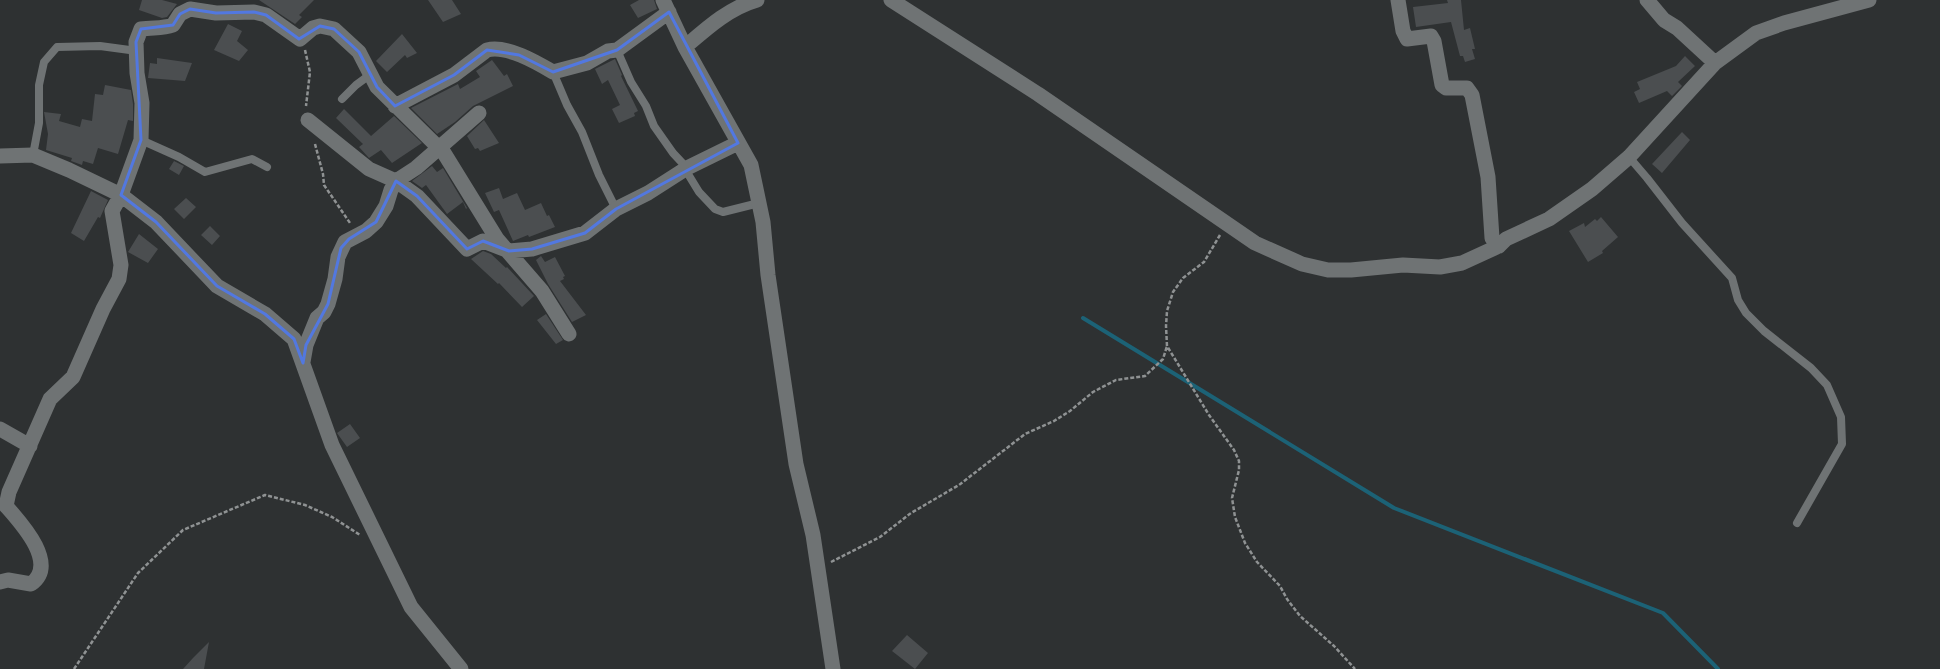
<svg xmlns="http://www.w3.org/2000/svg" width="1940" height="669" viewBox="0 0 1940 669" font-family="'Sofia Sans Condensed',sans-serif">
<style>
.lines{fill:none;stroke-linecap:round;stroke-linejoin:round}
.stream{stroke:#1c6276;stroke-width:4}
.building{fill:#4b4e50}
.path{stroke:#8f9293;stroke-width:2.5;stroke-dasharray:4 2;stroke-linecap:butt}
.service{stroke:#6f7374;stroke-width:8}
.minor{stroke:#6f7374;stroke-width:15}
.marked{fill:none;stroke:#5278e0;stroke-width:3;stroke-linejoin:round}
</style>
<rect width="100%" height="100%" fill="#2e3132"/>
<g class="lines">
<path class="stream" d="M1083 318 1394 508 1663 613 1718 669"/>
</g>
<path class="building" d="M142 0H162L177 4 167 17 162 18 139 10Z
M259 0H314L299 15 302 17 295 24Z
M428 0H452L461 14 443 22Z
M639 0H654L657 9 638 18 630 5Z
M1447 0H1461L1464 30 1470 28 1475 49H1472L1475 59 1465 62 1463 56H1460L1451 22 1416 27 1413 7 1448 3Z
M228 24 242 31 237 41 248 50 239 61 214 50Z
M402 34 417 53 407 58 405 55 387 72 376 61Z
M1685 56 1695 66 1678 82 1682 86 1672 96 1667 91 1639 103 1634 92 1640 89 1637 82 1676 66Z
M157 58 192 63 185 81 148 78 150 63 157 64Z
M615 59 622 75 621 76 638 111 634 113 635 116 619 123 612 109 620 105 608 80 602 84 595 69Z
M492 60 504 76 507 74 513 86 473 106 455 122 437 134 411 108 458 84 460 89 480 77 476 71Z
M105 85 131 90 133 104V121L128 120 118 154 98 148 93 164 83 161 82 165 71 161 72 158 46 150 48 134 44 112 61 114 59 121 80 127 82 119 92 121 95 94 103 95Z
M344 109 371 136 394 116 422 143 392 163 381 150 369 158 359 147 363 144 336 118Z
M484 120 499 143 480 151 478 148 475 149 467 136Z
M1682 132 1690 140 1662 173 1652 164Z
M174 161 184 166 179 175 169 169Z
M432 166 437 172 443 168 467 208 466 209 463 202 447 214 426 185 422 188 412 181Z
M499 188 503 199 517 193 525 210 541 203 547 216 549 215 555 227 529 237 528 235 513 241 499 210 494 212 485 193Z
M91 191 108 200 100 218 98 217 84 241 71 233Z
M186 198 196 207 184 219 174 209Z
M1601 217 1618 237 1602 251 1603 253 1588 262 1569 231 1584 223 1585 227 1595 219 1597 221Z
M210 226 220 236 212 245 201 235Z
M139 234 158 249 148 263 128 252Z
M483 251 491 254 506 268 507 267 534 296 522 307 499 283 498 284 471 259Z
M541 256 545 262 555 257 565 276 563 277 564 279 560 281 586 315 572 322 548 284 536 260Z
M546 314 563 340 556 344 537 320Z
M350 424 360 438 347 447 337 433Z
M907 635 928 653 915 669 892 651Z
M209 642 204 669H183L193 658Z"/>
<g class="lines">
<path class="path" d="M305 50 310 72 306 106
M315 144 323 174 324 185 350 223
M1220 235 1204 262 1183 278 1173 292 1167 311 1166 326 1167 346 1209 415 1234 450 1239 461V470L1232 498 1235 517 1245 543 1257 562 1280 586 1287 599 1300 616 1334 646 1355 669
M831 562 880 537 911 513 959 485 1025 434 1054 421 1070 411 1093 392 1116 380 1145 376 1163 359 1167 346
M74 669 138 573 183 530 265 495 305 505 332 517 360 535"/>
<path class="service" d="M617 50 631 82 646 106 654 126 673 153 687 168 688 174 699 192 715 209 723 212 759 203
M553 72 567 105 582 132 599 175 616 209
M342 99 356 85 371 74
M141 140 179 157 205 172 252 159 267 167
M33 155 39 123V85L44 62 57 47 100 46 137 51
M1629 157 1647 178 1682 223 1732 278 1738 300 1746 313 1764 331 1811 368 1827 385 1841 417 1842 444 1797 523"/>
<path class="minor" d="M663 0 685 47 751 165 763 222 768 275 796 464 813 535 833 669
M891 0 1038 94 1255 243 1302 264 1328 270H1351L1403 265 1440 267 1462 263 1499 246 1506 239 1549 219 1592 189 1629 157 1715 63 1756 33 1784 23 1869 0
M1398 0 1403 31 1407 39 1431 36 1434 41 1442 85 1446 88H1467L1472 95 1488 177 1492 238 1499 246
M1647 0 1664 20 1677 28 1715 63
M685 47C707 28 729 8 757 0
M395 106 454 75 487 50C507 45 536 62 553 72L587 63 608 51 617 50 669 12
M308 120 369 169 396 181 417 196 467 249 483 241 509 251 532 249 585 233 616 209 648 193 687 168 738 143
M0 156 33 155 69 170 121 195 156 222 217 286 265 314 294 339 332 445 411 607 461 669
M303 362 306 345 317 318 324 312 328 304 335 279 338 257 345 242 366 231 376 222 386 206 391 190 396 181 416 168 479 113
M0 429 30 446
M0 582 8 580 31 584C59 564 21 523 6 506L9 492 50 399 73 377 103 309 119 279 121 265 112 211 121 195 141 140 142 103 137 73 136 42 141 29C153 27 162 29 173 25L180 14 190 9 216 13 254 12 266 15 300 39 313 28 320 26 334 29 359 52 377 87 444 153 497 239 542 291 569 334"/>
</g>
<path class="marked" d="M190 9 216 13 254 12 266 15 299 39 320 26 334 29 359 52 377 87 395 106 454 75 487 50 519 55 553 72 617 50 669 12 738 143 616 209 585 233 532 249 509 251 483 241 467 249 417 196 396 181 376 222 349 239 341 248 328 304 306 345 303 363 294 339 265 314 217 286 156 222 121 195 141 140 136 42 141 29 173 25 180 14Z"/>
</svg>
